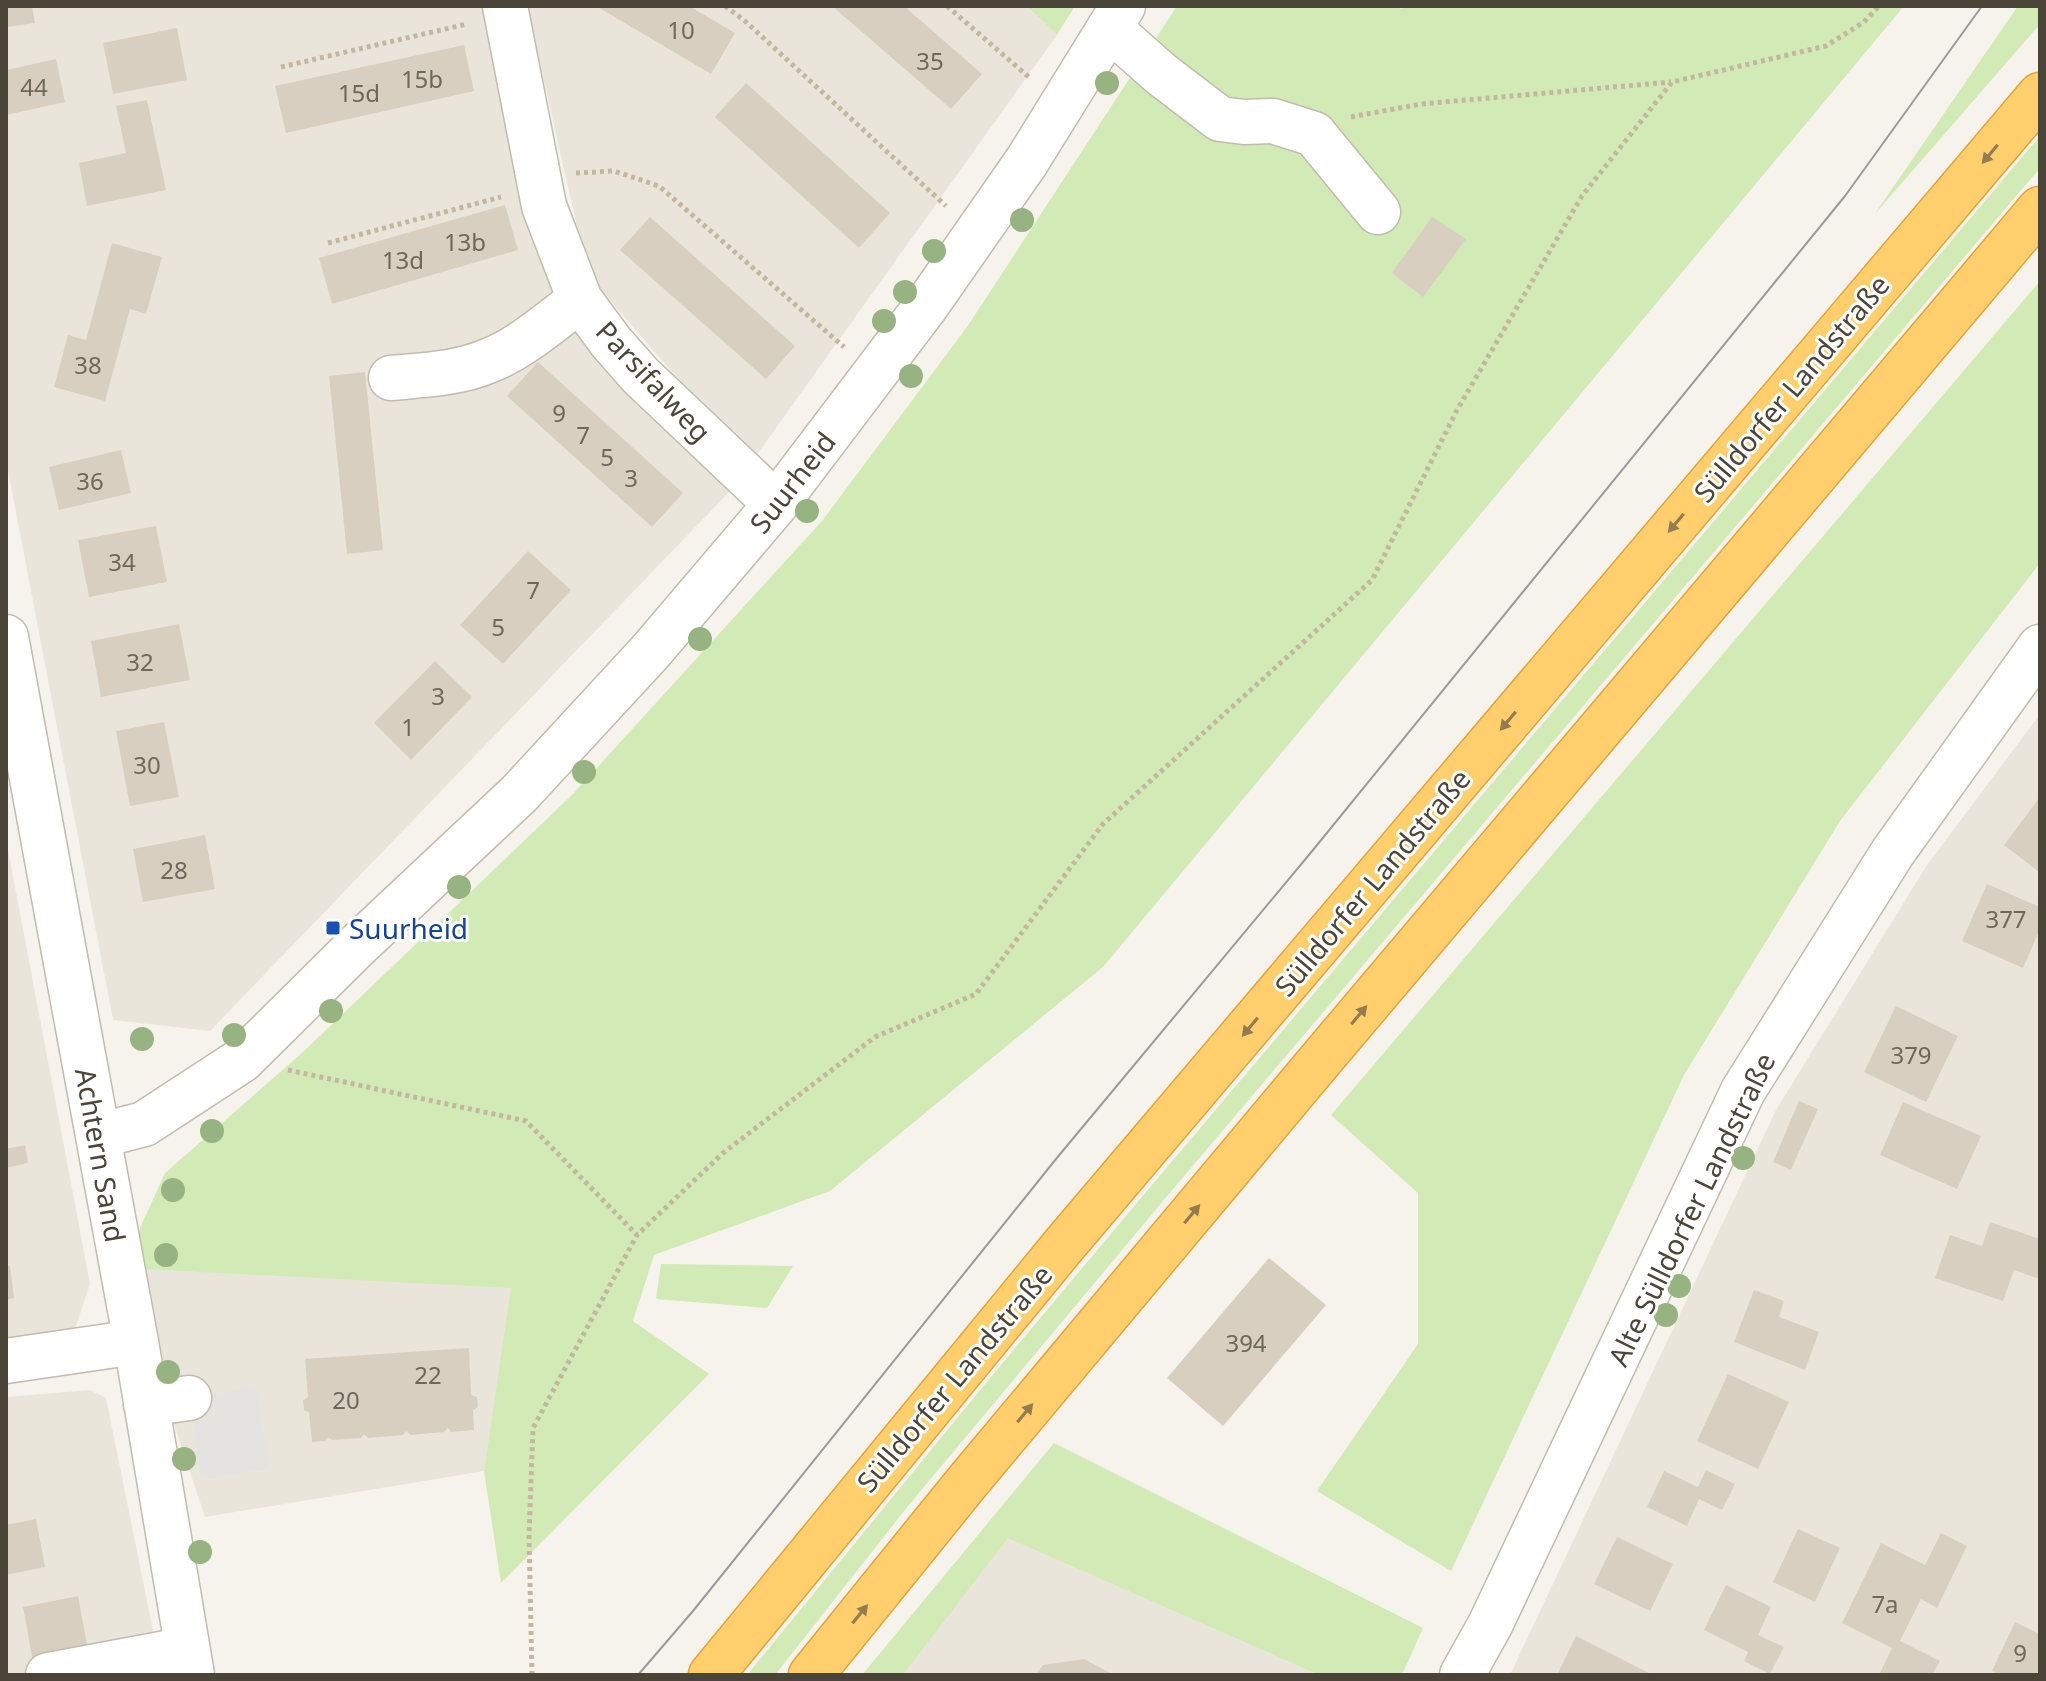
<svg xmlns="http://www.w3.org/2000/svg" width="2046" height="1681" viewBox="0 0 2046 1681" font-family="'Noto Sans',sans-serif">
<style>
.residential{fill:#eae5da}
.green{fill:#d2eab5}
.parking{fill:#e5e3e0}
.building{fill:#d8cfc1}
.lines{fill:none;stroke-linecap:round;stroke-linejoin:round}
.minor-casing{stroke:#c2bbae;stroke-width:47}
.highway-casing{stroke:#e0a43c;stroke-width:47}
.path{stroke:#c4b79f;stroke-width:5;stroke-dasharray:4 4;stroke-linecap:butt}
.minor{stroke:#fff;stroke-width:44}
.highway{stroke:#ffcf6e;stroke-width:44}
.tram{stroke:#9a9a9a;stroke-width:2}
.tree{fill:#97b381}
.oneway{fill:#937c4e}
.transit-dot{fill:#1a4fb4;stroke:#fff;stroke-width:3}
.labels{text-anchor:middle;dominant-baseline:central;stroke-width:6;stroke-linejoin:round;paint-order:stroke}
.number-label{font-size:24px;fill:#6e675b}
.street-label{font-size:28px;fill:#4b4439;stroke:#fff}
.transit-label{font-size:28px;fill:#164399;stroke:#fff;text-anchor:start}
</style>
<rect width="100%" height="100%" fill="#f6f3ec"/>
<path class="residential" d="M6 6H491L538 247 545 274 574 331 644 403 733 488 210 1031 113 1020 6 460Z
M527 6H1027L1057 35 751 463 588 275Z
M2040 714V1675H1510L1776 1110 1925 868Z
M6 839 90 1284 74 1332 6 1338Z
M122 1268 512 1287 484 1471 205 1517Z
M90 1390 106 1398 162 1675H6V1397Z
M1008 1537 1319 1675H903Z"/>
<path class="green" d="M1027 6H1075L1057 35Z
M1177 6H1396L1402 9 1403 6H1904L1103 967 830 1191 654 1255 633 1321 709 1374 501 1583 484 1471 511 1288 122 1268 165 1173 304 1051 573 794 822 521 967 327Z
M2018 6H2040V24L1874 215Z
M2040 136V168L1168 1195 908 1506 775 1675H747L990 1378 1157 1179Z
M2040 281V563L1840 821 1684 1075 1451 1571 1317 1491 1418 1344V1193L1331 1115Z
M661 1264 793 1266 767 1308 656 1299Z
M1054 1443 1423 1628 1402 1675H1319L1008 1538 903 1675H862Z"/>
<path class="parking" d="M256 1387 269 1468 201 1479 189 1398Z"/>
<path class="building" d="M6 6H32L35 23 6 27Z
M596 6H689L735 33 711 74Z
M832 6H904L982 74 951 109Z
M177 28 187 80 113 94 103 43Z
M464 45 474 91 286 133 275 86Z
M56 59 65 102 6 115V70Z
M746 83 890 213 859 248 715 117Z
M147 100 166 190 87 206 79 163 126 153 116 106Z
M505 205 518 250 332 304 319 258Z
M650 217 795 346 766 379 620 250Z
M1432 217 1466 239 1423 297 1392 273Z
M112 243 162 257 146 314 130 309 105 401 54 387 68 335 86 340Z
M538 362 683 493 652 527 507 396Z
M365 372 383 550 347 554 329 376Z
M121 450 131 493 59 510 49 467Z
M156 526 167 582 89 597 78 540Z
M528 551 571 590 503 664 460 625Z
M179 624 190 680 101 697 91 641Z
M435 661 472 697 411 760 374 723Z
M164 722 179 797 130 806 116 731Z
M2040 797V873L2004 845Z
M205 835 215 889 143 902 133 849Z
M1987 884 2040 907V929L2023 968 1962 941Z
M1896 1006 1958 1036 1926 1102 1864 1072Z
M1799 1101 1818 1109 1791 1170 1773 1162Z
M1903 1102 1981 1136 1957 1189 1880 1155Z
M25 1145 28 1163 6 1168V1149Z
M1990 1222 2040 1239V1279L2014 1270 2003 1301 1935 1278 1950 1235 1982 1246Z
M1269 1258 1326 1305 1223 1426 1167 1378Z
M6 1266H10L14 1298 6 1300Z
M1754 1290 1784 1301 1779 1317 1819 1332 1805 1370 1734 1342Z
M469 1348 471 1395 477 1397 478 1407 473 1410 474 1430 451 1432 448 1428 444 1432 410 1435 406 1431 403 1435 368 1438 364 1434 361 1438 332 1440 328 1437 325 1441 312 1442 309 1412 304 1410 303 1400 308 1397 305 1359Z
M1728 1374 1789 1402 1758 1469 1697 1441Z
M1706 1470 1735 1484 1722 1510 1699 1499 1687 1526 1647 1507 1664 1471 1698 1487Z
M36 1519 45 1567 6 1575V1525Z
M1798 1529 1840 1548 1815 1602 1773 1582Z
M1941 1533 1967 1546 1937 1608 1921 1599 1900 1641 1940 1661 1932 1675H1885L1880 1673 1892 1648 1842 1623 1881 1543 1925 1565Z
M1617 1537 1673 1564 1650 1611 1594 1584Z
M1726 1585 1771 1607 1758 1635 1784 1647 1770 1674 1744 1661 1748 1652 1704 1630Z
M78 1596 88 1650 33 1662 23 1607Z
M2015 1622 2040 1634V1675H2000L1992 1671Z
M1576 1636 1649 1673 1648 1675H1557Z
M1084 1659 1114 1675H1035L1043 1665Z"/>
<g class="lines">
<g class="minor-casing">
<path id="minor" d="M505 6 544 206 580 300 611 342 640 375 776 504
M1109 28 1161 74 1220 119 1244 122 1273 121 1314 134 1378 212
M391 378C423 375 457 374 488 361 522 348 551 321 580 300
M6 637 136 1342 192 1675
M98 1136 144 1124 242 1060 357 946 519 794 651 651 776 504 926 306 1027 161 1123 6
M6 1361 136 1342
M146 1404 189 1398
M48 1675 187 1649
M1462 1675 1490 1625 1743 1091 1893 852 2040 647"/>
</g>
<g class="highway-casing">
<path id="highway" d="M711 1675 1064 1245 2040 95
M811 1675 968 1481 1312 1070 2040 209"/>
</g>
<path class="path" d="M725 6 745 21 946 206
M947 6 1031 79
M281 67 467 24
M1351 117 1421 104 1671 82
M576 173 614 171 659 186 844 347
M328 243 501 197
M288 1070 526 1121 637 1235
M532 1675 529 1535 533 1428 637 1235 723 1153 875 1037 976 994 1103 824 1372 580 1457 410 1582 196 1672 82 1826 46 1864 22 1879 6"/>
<use href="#minor" class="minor"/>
<use href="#highway" class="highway"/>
<path class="tram" d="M638 1675 693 1611 1056 1159 1313 850 1845 196 1982 6"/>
</g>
<g class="tree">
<circle cx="1107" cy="83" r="12"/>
<circle cx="1022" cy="220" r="12"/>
<circle cx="934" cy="251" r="12"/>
<circle cx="905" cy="292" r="12"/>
<circle cx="884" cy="321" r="12"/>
<circle cx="911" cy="376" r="12"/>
<circle cx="807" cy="511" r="12"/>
<circle cx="700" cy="639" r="12"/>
<circle cx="584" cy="772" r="12"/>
<circle cx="459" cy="887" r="12"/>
<circle cx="331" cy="1011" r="12"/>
<circle cx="234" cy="1035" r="12"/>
<circle cx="142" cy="1039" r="12"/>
<circle cx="212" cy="1131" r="12"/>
<circle cx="1743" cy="1158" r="12"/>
<circle cx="173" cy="1190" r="12"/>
<circle cx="166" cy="1255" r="12"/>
<circle cx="1679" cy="1286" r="12"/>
<circle cx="1666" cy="1315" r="12"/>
<circle cx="168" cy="1372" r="12"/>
<circle cx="184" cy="1459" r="12"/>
<circle cx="200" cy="1552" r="12"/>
</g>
<defs><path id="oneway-solid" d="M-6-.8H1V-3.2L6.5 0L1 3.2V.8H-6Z" transform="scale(2)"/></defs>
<g class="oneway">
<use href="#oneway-solid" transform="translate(1990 154) rotate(130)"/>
<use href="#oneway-solid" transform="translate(1676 523) rotate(130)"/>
<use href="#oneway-solid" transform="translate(1508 721) rotate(130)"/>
<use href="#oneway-solid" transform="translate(1359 1015) rotate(-50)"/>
<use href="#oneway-solid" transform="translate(1250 1027) rotate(130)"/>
<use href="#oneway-solid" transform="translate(1192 1214) rotate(-50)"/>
<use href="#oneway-solid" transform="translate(1025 1413) rotate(-50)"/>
<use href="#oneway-solid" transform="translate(860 1614) rotate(-51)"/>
</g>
<rect class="transit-dot" x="325" y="920" width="16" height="16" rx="4"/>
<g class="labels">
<g class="number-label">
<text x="681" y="29">10</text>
<text x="930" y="60">35</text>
<text x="422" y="78">15b</text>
<text x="34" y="86">44</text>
<text x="359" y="92">15d</text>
<text x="465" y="241">13b</text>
<text x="403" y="259">13d</text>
<text x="88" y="364">38</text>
<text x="559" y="412">9</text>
<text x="583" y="434">7</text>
<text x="607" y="456">5</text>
<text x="631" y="477">3</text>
<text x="90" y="480">36</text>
<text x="122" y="561">34</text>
<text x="533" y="589">7</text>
<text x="498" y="626">5</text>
<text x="140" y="661">32</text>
<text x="438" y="695">3</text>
<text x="408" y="726">1</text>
<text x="147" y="764">30</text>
<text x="174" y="869">28</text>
<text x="2006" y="918">377</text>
<text x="1911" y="1054">379</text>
<text x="1246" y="1342">394</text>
<text x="428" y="1374">22</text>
<text x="346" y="1399">20</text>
<text x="1885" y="1603">7a</text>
<text x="2020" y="1652">9</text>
</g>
<g class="street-label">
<text transform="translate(654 381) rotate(47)">Parsifalweg</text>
<text transform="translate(1791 388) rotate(-50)">Sülldorfer Landstraße</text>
<text transform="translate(792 482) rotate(-52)">Suurheid</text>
<text transform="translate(1372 882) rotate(-50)">Sülldorfer Landstraße</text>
<text transform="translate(101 1155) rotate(80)">Achtern Sand</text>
<text transform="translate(1691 1209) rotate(-64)">Alte Sülldorfer Landstraße</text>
<text transform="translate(954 1378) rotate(-50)">Sülldorfer Landstraße</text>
</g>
<g class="transit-label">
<text x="349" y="928">Suurheid</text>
</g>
</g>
<rect width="2046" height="1681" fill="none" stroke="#4b4439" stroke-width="16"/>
</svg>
